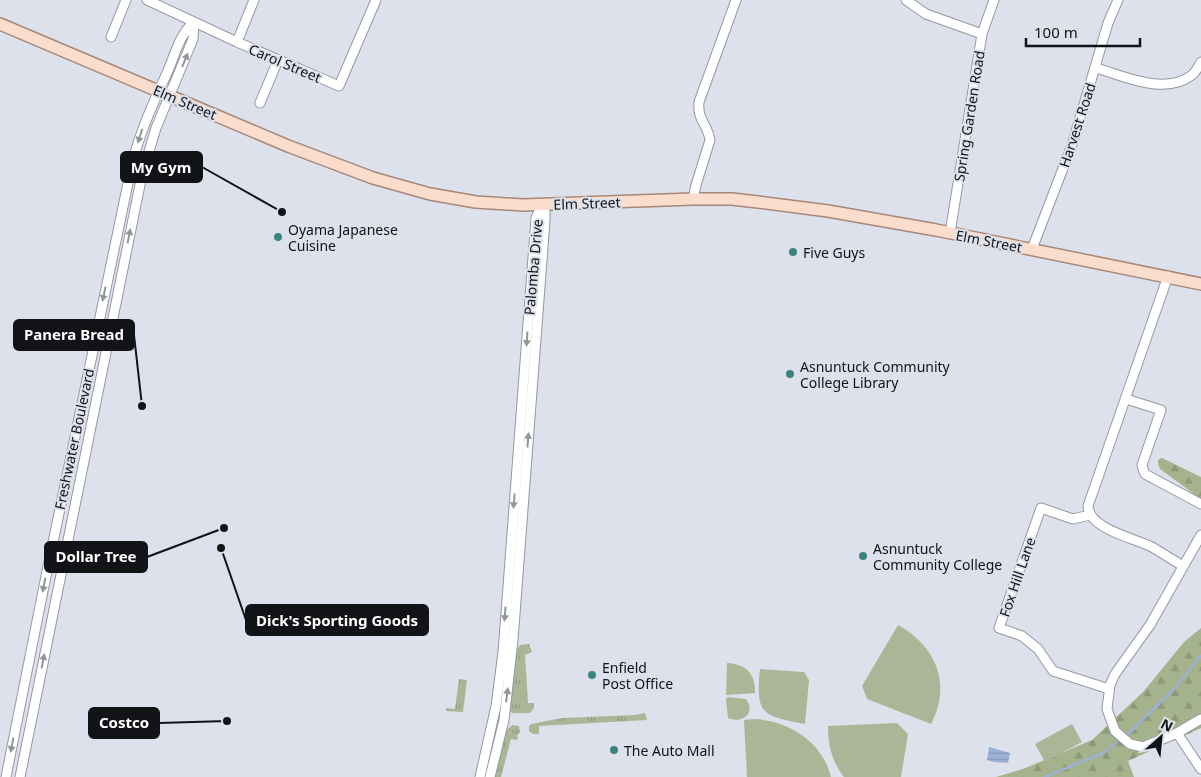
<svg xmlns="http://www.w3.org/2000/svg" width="1201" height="777" viewBox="0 0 1201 777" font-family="'Noto Sans',sans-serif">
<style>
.grass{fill:url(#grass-tufts)}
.forest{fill:url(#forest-firs)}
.garden{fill:#aab696}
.water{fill:url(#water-rules)}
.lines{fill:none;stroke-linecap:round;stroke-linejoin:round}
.stream{stroke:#9cb2d5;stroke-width:2.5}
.minor-casing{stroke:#9598a3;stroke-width:11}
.major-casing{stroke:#a78777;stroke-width:14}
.minor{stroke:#fff;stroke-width:9}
.major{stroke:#faddcd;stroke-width:11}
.oneway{fill:#949597}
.poi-dot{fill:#3c8480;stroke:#dde1ec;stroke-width:2}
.labels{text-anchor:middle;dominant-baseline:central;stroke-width:4;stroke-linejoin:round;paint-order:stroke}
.street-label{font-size:14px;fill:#121317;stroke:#dde1ec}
.poi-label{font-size:14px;fill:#121317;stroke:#dde1ec;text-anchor:start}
.leader{fill:none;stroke:#121317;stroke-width:2}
.callout-dot{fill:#121317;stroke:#dde1ec;stroke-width:2}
.callout{fill:#121317;stroke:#121317;stroke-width:2}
.callout-label{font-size:15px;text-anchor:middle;font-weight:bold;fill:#fff}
</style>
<defs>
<pattern id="grass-tufts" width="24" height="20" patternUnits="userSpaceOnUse" patternTransform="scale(1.25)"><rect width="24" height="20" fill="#aab696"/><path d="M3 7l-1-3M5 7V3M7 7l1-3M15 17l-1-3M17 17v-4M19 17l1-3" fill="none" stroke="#919c81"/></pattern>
<pattern id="forest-firs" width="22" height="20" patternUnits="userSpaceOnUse" patternTransform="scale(1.25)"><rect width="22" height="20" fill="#a5b38c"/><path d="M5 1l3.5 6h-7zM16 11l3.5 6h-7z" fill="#8d9978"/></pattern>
<pattern id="water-rules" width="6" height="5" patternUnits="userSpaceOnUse" patternTransform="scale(1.25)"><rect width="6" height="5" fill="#9cb2d5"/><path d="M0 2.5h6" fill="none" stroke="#8598b6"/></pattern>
</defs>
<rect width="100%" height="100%" fill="#dde1ec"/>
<path class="grass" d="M529 644 532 652 525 655 528 703H534V708L530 713H512L509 709 517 649 520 645Z
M459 679 467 680 463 712 446 711V708L455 709Z
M645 713 647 720 539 726V734H533L529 731V726L531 724 562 718 635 715Z
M513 725 519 726 520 732 517 736 518 739 516 740 511 739 501 777H493L506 730Z"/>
<path class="forest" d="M1162 458 1201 477V499L1160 469 1158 464V460Z
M1201 628V728L1128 761 1134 777H996L1023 769 1092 740 1144 691 1184 642Z"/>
<path class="garden" d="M898 625C936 646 952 684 931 724L867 699 862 686Z
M727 663C746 664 756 674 755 693L726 695Z
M760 669 804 672 809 680 805 724C763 716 755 715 760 669Z
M728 697 746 699C756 713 743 724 728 718L726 699Z
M756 719C791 722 822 742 831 777H747L744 720Z
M897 723 908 734 901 777H844C832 762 828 745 828 726Z
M1072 724 1082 742 1045 762 1035 744Z"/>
<path class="water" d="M989 747 1010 753 1008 763 993 762 987 760Z"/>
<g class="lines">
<path class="stream" d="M1128 734 1174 689 1201 655
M1045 777 1103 753 1116 743"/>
<g class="minor-casing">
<path id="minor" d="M147 0 237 42 339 86 376 0
M906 0 926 14 982 34
M111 37 126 0
M237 42 254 0
M1096 68C1124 76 1165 96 1192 75 1196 72 1198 67 1201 62
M260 103 278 60
M693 199 696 185 710 140C708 125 697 120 699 102L736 0
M950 233 982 34 994 0
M1032 249 1072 145 1108 23 1118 0
M1168 276 1088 506C1089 529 1134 538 1152 547 1162 553 1173 560 1183 566
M1126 399 1161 410 1142 465 1143 469 1145 474 1201 504
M1090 515 1073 519 1041 508 999 628 1022 636 1038 649 1053 671 1109 689
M1201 535 1150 625 1115 674 1110 685 1107 709 1115 731 1130 744 1143 747 1177 733 1201 719
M1177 733 1201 769
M6 777 47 571 132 164C140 132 153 103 167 73 175 55 179 35 194 22
M20 777 142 175 156 128 193 39 194 22
M480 777 496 706 503 652 536 218 542 205
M490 777 504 720 513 640 545 221V212L542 205"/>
</g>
<g class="major-casing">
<path id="major" d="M0 24 288 146 373 178 430 194 476 202 523 205 693 199H732L758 202 828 211 936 230 1201 284"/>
</g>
<use href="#minor" class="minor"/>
<use href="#major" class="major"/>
</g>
<defs><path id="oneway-solid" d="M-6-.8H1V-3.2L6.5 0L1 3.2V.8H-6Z" transform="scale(1.25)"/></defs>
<g class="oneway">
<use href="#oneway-solid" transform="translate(185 60) rotate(-68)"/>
<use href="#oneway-solid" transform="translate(140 136) rotate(108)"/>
<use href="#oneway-solid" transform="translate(129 236) rotate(-79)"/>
<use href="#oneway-solid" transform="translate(104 294) rotate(102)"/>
<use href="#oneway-solid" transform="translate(527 339) rotate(94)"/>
<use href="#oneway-solid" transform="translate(528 440) rotate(-86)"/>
<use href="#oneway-solid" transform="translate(514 501) rotate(95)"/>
<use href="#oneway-solid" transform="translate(44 585) rotate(101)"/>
<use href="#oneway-solid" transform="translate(505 614) rotate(94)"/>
<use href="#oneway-solid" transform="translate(43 661) rotate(-79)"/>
<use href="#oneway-solid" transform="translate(507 695) rotate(-83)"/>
<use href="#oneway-solid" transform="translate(12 745) rotate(101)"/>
</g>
<g class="poi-dot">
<circle cx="278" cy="237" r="5"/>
<circle cx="793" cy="252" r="5"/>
<circle cx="790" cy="374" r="5"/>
<circle cx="863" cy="556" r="5"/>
<circle cx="592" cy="675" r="5"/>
<circle cx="614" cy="750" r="5"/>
</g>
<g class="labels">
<g class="street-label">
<text transform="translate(285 63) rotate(23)">Carol Street</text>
<text transform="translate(185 102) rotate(23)">Elm Street</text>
<text transform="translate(969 116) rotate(-81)">Spring Garden Road</text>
<text transform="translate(1077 125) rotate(-72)">Harvest Road</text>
<text transform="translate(587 203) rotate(-2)">Elm Street</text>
<text transform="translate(989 241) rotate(11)">Elm Street</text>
<text transform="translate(533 267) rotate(-85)">Palomba Drive</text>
<text transform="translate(74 439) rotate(-78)">Freshwater Boulevard</text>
<text transform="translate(1017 577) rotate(-71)">Fox Hill Lane</text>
</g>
<g class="poi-label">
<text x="288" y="229">Oyama Japanese<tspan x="288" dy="16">Cuisine</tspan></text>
<text x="803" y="252">Five Guys</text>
<text x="800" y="366">Asnuntuck Community<tspan x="800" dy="16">College Library</tspan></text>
<text x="873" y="548">Asnuntuck<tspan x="873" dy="16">Community College</tspan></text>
<text x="602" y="667">Enfield<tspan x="602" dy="16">Post Office</tspan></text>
<text x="624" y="750">The Auto Mall</text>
</g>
</g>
<path class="leader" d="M282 212L202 167M142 406L134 335M224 528L147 557M221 548L246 620M227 721L159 723"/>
<g class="callout-dot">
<circle cx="282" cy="212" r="5"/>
<circle cx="142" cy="406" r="5"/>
<circle cx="224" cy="528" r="5"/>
<circle cx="221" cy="548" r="5"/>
<circle cx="227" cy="721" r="5"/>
</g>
<g class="callout">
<rect x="121" y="152" width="81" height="30" rx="5"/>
<rect x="14" y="320" width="120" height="30" rx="5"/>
<rect x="45" y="542" width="102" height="30" rx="5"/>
<rect x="246" y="605" width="182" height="30" rx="5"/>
<rect x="89" y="708" width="70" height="30" rx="5"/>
</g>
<g class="callout-label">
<text x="161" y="173">My Gym</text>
<text x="74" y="340">Panera Bread</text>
<text x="96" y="562">Dollar Tree</text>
<text x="337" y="626">Dick's Sporting Goods</text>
<text x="124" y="728">Costco</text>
</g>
<g transform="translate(1161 737) rotate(27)" stroke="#dde1ec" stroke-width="4" paint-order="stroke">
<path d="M0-4L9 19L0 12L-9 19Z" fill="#121317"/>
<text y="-8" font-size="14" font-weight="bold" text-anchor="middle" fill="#121317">N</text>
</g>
<path d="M1026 38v8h114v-8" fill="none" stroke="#121317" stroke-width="2.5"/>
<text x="1034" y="38" font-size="15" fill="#121317" stroke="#dde1ec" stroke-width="4" paint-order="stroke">100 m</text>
</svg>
